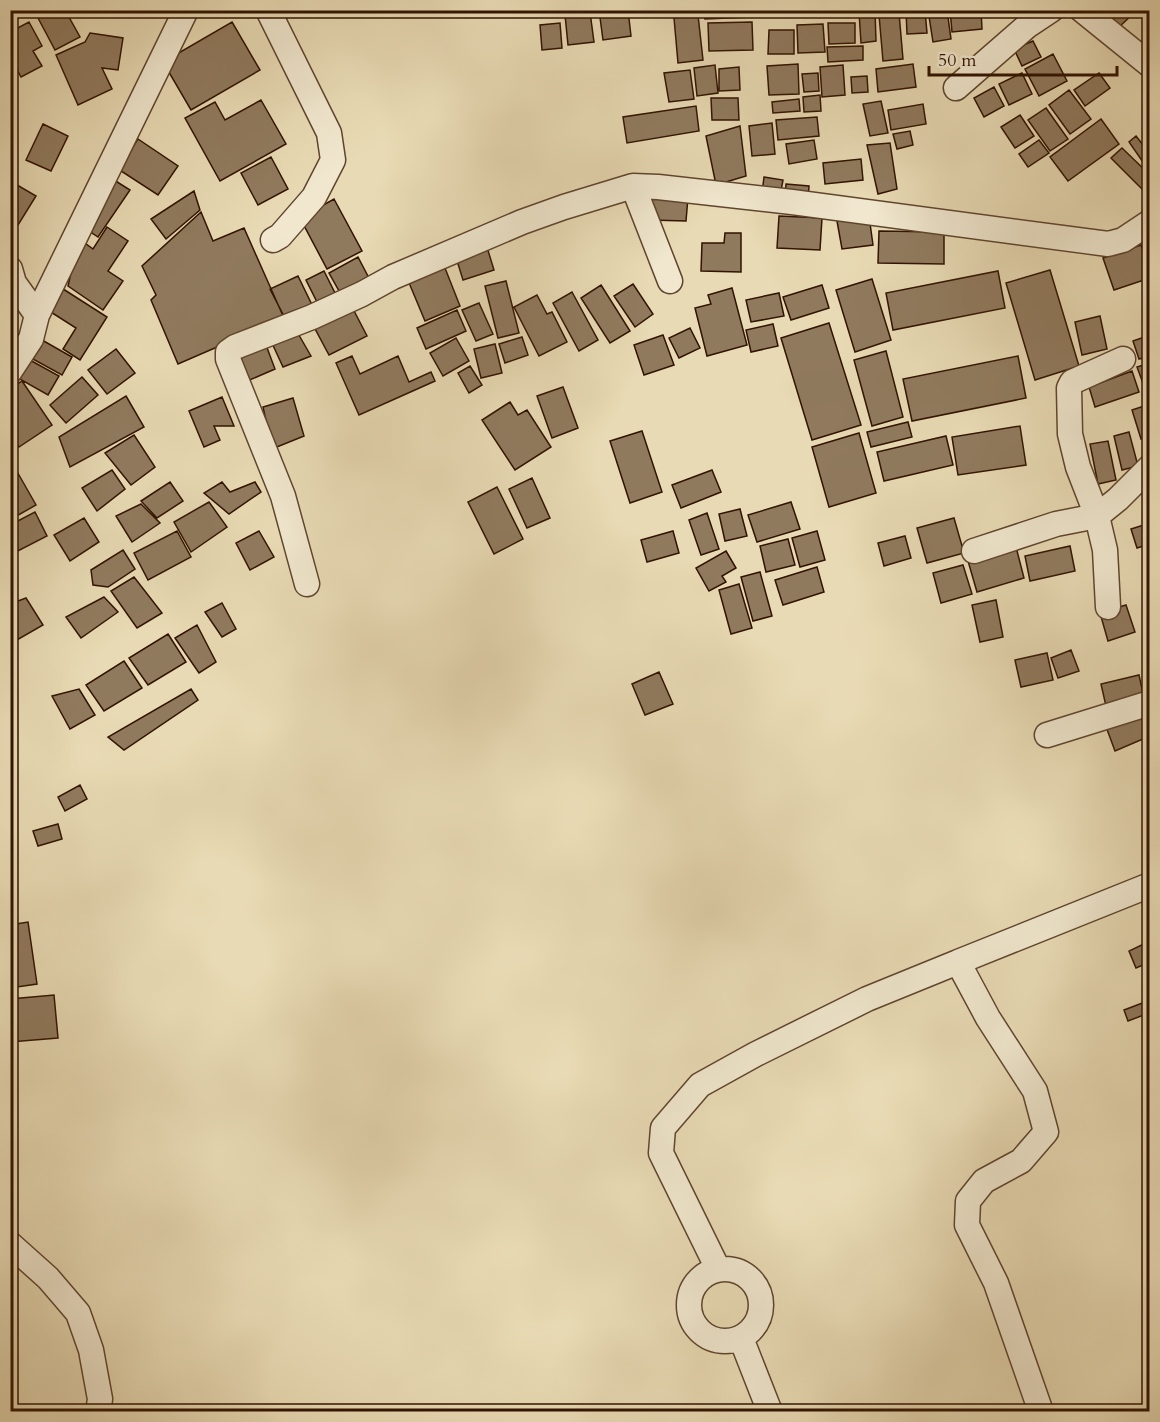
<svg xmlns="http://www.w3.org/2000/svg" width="1160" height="1422" viewBox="0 0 1160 1422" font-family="Cardo,serif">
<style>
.building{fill:#907a5e;stroke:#311301;stroke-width:1.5}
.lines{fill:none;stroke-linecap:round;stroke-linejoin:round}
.minor-casing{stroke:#5f452e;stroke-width:27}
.minor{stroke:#f0e7ce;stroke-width:24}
</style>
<rect width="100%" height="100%" fill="#e8dab4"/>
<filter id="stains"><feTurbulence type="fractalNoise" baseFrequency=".00333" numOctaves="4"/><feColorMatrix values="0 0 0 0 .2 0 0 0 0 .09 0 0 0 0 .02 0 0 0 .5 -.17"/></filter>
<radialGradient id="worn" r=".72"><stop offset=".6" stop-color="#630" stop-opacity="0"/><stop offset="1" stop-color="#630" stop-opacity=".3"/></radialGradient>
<path class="building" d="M47 10H65L80 37 55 50 37 16Z
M599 10H628L631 36 603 40Z
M704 10H752V17L705 19Z
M762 10H802V16L763 17Z
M808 10H849V11L808 14Z
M906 10H925L927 33 907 34Z
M928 10H947L951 39 933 42Z
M950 10H981L982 29 952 32Z
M1108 10H1137L1115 31 1101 16Z
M875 11 876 41 861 43 859 12Z
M590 12 594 42 568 45 565 15Z
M899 13 903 59 883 61 879 15Z
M698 15 703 60 678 63 674 18Z
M29 22 42 46 33 51 42 66 21 77 15 66 10 69V32Z
M232 22 260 70 191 110 163 62Z
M752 22 753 50 709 51 708 23Z
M560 23 562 48 542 50 540 25Z
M828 23H855V43L829 44Z
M823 24 825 52 798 53 797 25Z
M769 30H794V54H768Z
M90 33 123 38 118 70 102 68 112 89 78 105 56 55 85 42Z
M1033 41 1041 57 1022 66 1014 49Z
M863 46V60L828 62 827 47Z
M1053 54 1067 81 1039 96 1025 69Z
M798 64 799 94 769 95 767 66Z
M913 64 916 87 878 92 876 69Z
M715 65 718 93 697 96 694 68Z
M843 65 845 95 822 97 820 67Z
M739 67 740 90 719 91V69Z
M690 70 694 99 669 102 664 73Z
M818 73 819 91 804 92 802 74Z
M1022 73 1032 94 1009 105 999 84Z
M1099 73 1110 88 1085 106 1074 90Z
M867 76 868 92 852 93 851 77Z
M994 87 1004 106 984 117 974 98Z
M1069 90 1091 119 1070 134 1049 105Z
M820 95 821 111 804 112 803 97Z
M711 98H738L739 120H712Z
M799 99 800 111 773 113 772 102Z
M261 100 286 144 220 181 185 118 215 102 225 120Z
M881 101 888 133 870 136 863 104Z
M923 104 926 124 891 130 888 110Z
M696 106 699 131 627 143 623 117Z
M1046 108 1068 139 1050 151 1028 120Z
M1020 115 1034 136 1015 148 1001 127Z
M817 117 819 136 778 140 776 120Z
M1101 119 1119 144 1068 181 1050 157Z
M772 123 775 154 752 156 749 126Z
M43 124 68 136 51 171 26 160Z
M740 126 746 176 716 185 706 136Z
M910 131 913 145 897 149 893 134Z
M1136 136 1150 154V162L1145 165 1129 142Z
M138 139 178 166 158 195 118 169Z
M814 140 817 159 789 164 786 144Z
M1039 140 1049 153 1028 167 1019 154Z
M890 143 897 189 878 194 867 145Z
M1122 148 1150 175V187L1145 192 1111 158Z
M271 157 288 189 258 205 241 173Z
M861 159 863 180 825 184 823 163Z
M764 177 783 180 780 196 762 193Z
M114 180 130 190 98 237 83 227Z
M12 182 36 196 18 225 10 221V185Z
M786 184 809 186 808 200 785 198Z
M194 191 200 210 166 239 151 219Z
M652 195 688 197 686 221 650 220Z
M334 199 362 251 327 269 300 218Z
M201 212 213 241 244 228 284 318 178 364 151 300 156 295 142 266Z
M779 216 822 218 820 250 777 248Z
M869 216 873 245 842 249 837 221Z
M107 227 128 241 108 271 123 281 103 310 68 286 72 268 82 241 93 249Z
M879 231 944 232V264L878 263Z
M725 233H741V272L701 271 702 243H724Z
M486 244 494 270 463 280 455 254Z
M1141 245 1150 270V278L1114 290 1103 258Z
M358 257 371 282 343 298 329 273Z
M443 263 460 306 425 321 407 278Z
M1050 270 1079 366 1035 380 1006 283Z
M324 271 338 299 320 308 306 280Z
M998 271 1005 308 893 330 886 293Z
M298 276 314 309 287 322 270 289Z
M872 279 891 340 855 352 836 290Z
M506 281 519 333 498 338 485 286Z
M633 284 653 314 635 327 614 296Z
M601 285 630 331 610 343 581 298Z
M822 285 829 308 791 320 783 297Z
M60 287 107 317 80 360 63 349 76 328 46 309Z
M732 288 747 345 707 356 695 308 711 304 708 295Z
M572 292 598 340 579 351 553 303Z
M779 293 784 316 751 322 746 300Z
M537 295 547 314 552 312 567 342 539 356 514 307Z
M479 303 493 334 476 341 462 310Z
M351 305 367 336 329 355 313 325Z
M457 310 466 331 426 349 417 328Z
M1100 316 1107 349 1082 355 1075 322Z
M829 323 861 425 812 440 781 338Z
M773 324 778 346 751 352 746 330Z
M690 328 700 348 679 358 669 338Z
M296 330 311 356 283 367 271 341Z
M663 335 674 365 644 375 634 345Z
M1150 335V356L1139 359 1133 341Z
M522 337 528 355 505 363 499 344Z
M456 338 469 361 443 376 430 353Z
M42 340 72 357 62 375 31 358Z
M495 344 502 373 481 378 474 349Z
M266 345 275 369 245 382 236 356Z
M116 349 135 373 107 394 88 370Z
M886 351 903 417 872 426 854 360Z
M352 356 360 374 398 356 409 382 431 372 435 381 359 415 336 363Z
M1018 356 1026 398 912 421 903 379Z
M28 359 59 376 48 395 18 378Z
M1150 363V384L1144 386 1137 367Z
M470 366 482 385 469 393 458 373Z
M1132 371 1139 392 1095 407 1089 387Z
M82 377 98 395 66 423 50 405Z
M22 381 52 425 19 447 10 434V389Z
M563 387 578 428 552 438 537 396Z
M126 396 144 427 70 467 59 437Z
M222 397 234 426H214L220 440 204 447 189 411Z
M293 398 304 436 272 449 263 407Z
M510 402 518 415 527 410 551 447 515 470 482 420Z
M1150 404V436L1141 439 1132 410Z
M908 422 912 437 871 447 867 432Z
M1020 426 1026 465 958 475 952 437Z
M642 431 662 492 630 503 610 441Z
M1129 432 1138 466 1122 470 1114 436Z
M859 433 876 493 829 507 812 447Z
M134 435 155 467 131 485 105 453Z
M946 436 953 465 884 481 877 452Z
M1108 441 1116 480 1098 484 1090 444Z
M15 468 36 505 13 518 10 515V471Z
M112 470 125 489 97 511 82 488Z
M712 470 721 492 681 508 672 485Z
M532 478 550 518 527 528 509 489Z
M170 482 183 501 157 518 141 501Z
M222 482 230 492 255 482 261 492 229 514 204 493Z
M497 487 523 539 494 554 468 502Z
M209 502 227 527 191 552 174 522Z
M791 502 800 529 757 542 748 515Z
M141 504 160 523 132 542 116 516Z
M740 509 747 536 725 541 719 514Z
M35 512 47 536 10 555V525Z
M707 513 719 549 701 555 689 520Z
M84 518 99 542 70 561 54 535Z
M954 518 964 553 927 563 917 528Z
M1150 523V544L1137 548 1131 529Z
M177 531 191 557 148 580 134 553Z
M259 531 274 557 250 570 236 543Z
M673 531 679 553 647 562 641 540Z
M817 531 825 560 800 567 792 538Z
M905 536 911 558 884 566 878 543Z
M788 539 795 565 766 572 760 546Z
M1070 546 1075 571 1030 581 1025 556Z
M1016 547 1024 578 977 592 968 561Z
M123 550 135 569 108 587 93 585 91 570Z
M726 551 736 568 722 576 726 582 709 591 696 568Z
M963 565 972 594 941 603 933 573Z
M817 567 824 592 783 605 775 580Z
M760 572 772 616 753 621 741 577Z
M134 577 162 613 137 628 111 591Z
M739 584 752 628 731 634 719 590Z
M104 597 118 612 81 638 66 617Z
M26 598 43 625 10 644V604Z
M996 600 1003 637 980 642 972 605Z
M222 603 236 629 222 637 205 612Z
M1126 605 1135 632 1108 641 1100 613Z
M197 625 216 662 199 673 175 638Z
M168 634 186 662 148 685 129 658Z
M1071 650 1079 671 1058 678 1051 658Z
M1047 653 1053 680 1021 687 1015 660Z
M124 661 142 688 104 711 86 685Z
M659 672 673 704 645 715 632 684Z
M1139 675 1144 698 1106 706 1101 684Z
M79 689 95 715 70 729 52 696Z
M191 689 198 700 124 750 108 737Z
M1150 713V736L1115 751 1105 724Z
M80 785 87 799 65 811 58 797Z
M58 824 62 839 38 846 33 831Z
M28 922 37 984 10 988V925Z
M1150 941V962L1136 968 1129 951Z
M54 995 58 1038 10 1042V999Z
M1145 1002 1149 1013 1128 1021 1124 1010Z"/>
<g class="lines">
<g class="minor-casing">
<path id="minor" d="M268 10 329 133 333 160 314 197 280 236 273 240
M1082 10 1150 65
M956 88 1027 26 1051 10
M633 186 670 281
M10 269 14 283 37 315
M10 371 31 339 37 315 186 10
M974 551 1056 524 1097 516 1118 499 1150 467
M307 584 283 496 228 359V352L235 347 312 317 362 294 393 277 522 222 564 207 633 186 658 187 792 202 1108 244 1123 240 1150 222
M1108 607 1105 550 1097 516 1078 467 1070 434 1069 388 1072 382 1123 359
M1047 735 1150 703
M10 1244 48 1278 78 1313 91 1350 100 1399 98 1412
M718 1269 661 1153 663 1128 700 1085 756 1054 867 999 958 962
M689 1305a36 36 0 1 1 72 0a36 36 0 1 1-72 0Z
M741 1338 770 1412
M1041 1412 996 1283 967 1225 968 1201 984 1181 1021 1161 1046 1132 1035 1091 988 1018 958 962 1150 885"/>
</g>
<use href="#minor" class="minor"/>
</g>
<rect width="1160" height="1422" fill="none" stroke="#e8dab4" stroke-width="36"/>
<rect x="12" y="12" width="1136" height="1398" fill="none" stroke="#311301" stroke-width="3"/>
<rect x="18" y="18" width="1124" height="1386" fill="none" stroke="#311301" stroke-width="1.5"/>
<path d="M929 66v9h188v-9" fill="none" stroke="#311301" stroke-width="3"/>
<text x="938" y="66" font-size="18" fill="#311301" stroke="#f0e7ce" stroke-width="4.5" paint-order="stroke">50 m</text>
<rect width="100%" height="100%" filter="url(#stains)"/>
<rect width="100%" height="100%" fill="url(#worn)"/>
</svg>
